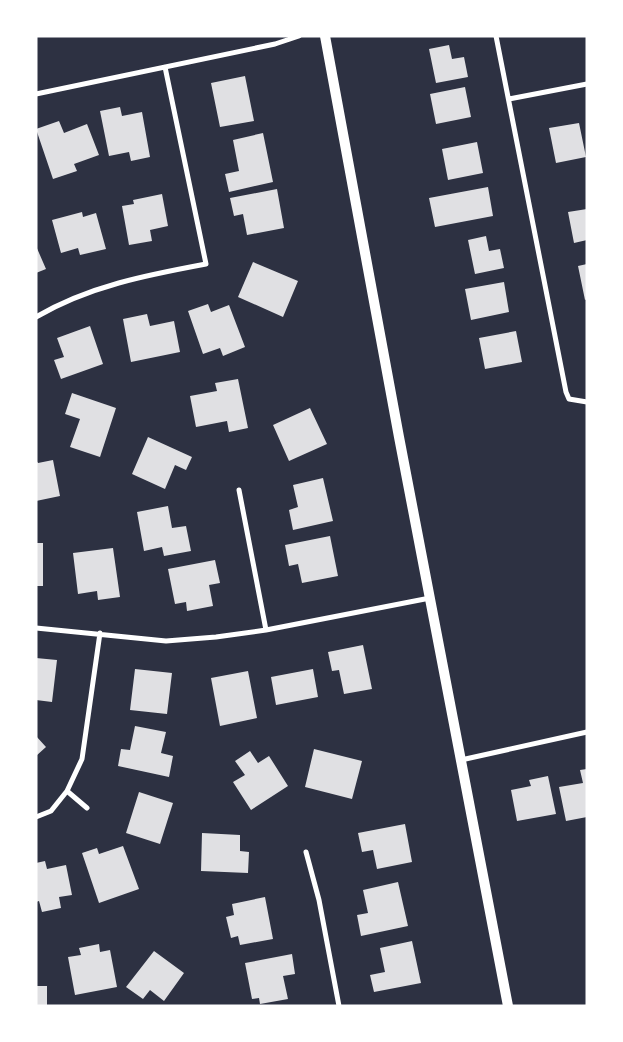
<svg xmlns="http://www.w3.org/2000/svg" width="623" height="1042" viewBox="0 0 623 1042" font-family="Helvetica,sans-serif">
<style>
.building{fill:#e0e0e3}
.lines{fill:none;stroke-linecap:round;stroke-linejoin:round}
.minor{stroke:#fff;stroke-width:5}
.secondary{stroke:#fff;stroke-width:10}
</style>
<rect width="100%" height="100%" fill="#2d3142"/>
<path class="building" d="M449 45 452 59 464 57 468 77 436 83 429 49Z
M245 76 254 121 220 127 211 83Z
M465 87 471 117 436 124 430 94Z
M120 107 122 116 142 112 150 157 131 161 129 152 109 156 100 111Z
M59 121 64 133 87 124 99 155 74 164 77 171 53 179 36 129Z
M579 123 586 157 556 163 549 128Z
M263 133 273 182 229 192 225 174 239 171 233 140Z
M477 142 483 173 448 180 442 149Z
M488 187 493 216 435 227 429 198Z
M277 189 284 228 247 235 243 214 234 216 230 198Z
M162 194 168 226 150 230 152 241 129 245 122 206 134 204 133 200Z
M587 209V240L574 243 568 212Z
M82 212 83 217 96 213 106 249 80 255 78 248 61 253 52 220Z
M486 236 489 251 500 249 504 268 475 274 468 240Z
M36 246 46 269 36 273Z
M253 262 298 281 283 317 238 297Z
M587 264V299L585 300 578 266Z
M504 282 509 312 471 320 465 289Z
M208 304 211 312 229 305 245 347 223 356 220 348 203 354 188 311Z
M147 314 150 326 174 321 180 352 131 362 123 319Z
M90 326 103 364 61 379 54 360 64 357 57 338Z
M516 331 522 362 485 369 479 338Z
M238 379 248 428 229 432 227 421 196 427 190 396 217 391 215 383Z
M72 393 116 408 100 457 70 447 80 419 65 414Z
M310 408 327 444 289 461 273 425Z
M148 437 192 457 186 470 175 465 165 489 132 474Z
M36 460 38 463 53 460 60 496 36 501Z
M323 478 333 521 293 530 289 510 298 507 293 485Z
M168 506 172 528 186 526 191 551 164 556 162 547 144 551 137 512Z
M330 536 338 576 302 583 298 564 289 566 285 545Z
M36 543H43V586H36Z
M113 548 120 597 98 600 97 591 78 594 73 553Z
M215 560 220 583 209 585 213 606 187 611 186 602 175 604 168 569Z
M363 645 372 689 344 694 339 670 332 671 328 652Z
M36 658 57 660 52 702 36 700Z
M135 669 172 673 167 714 130 710Z
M313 669 318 697 276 705 271 677Z
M248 671 257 718 220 726 211 678Z
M135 726 166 732 161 753 173 756 169 777 118 766 121 749 130 750Z
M36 736 46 747 36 756Z
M314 749 362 761 352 799 305 787Z
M250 751 258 763 269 756 288 786 251 810 233 782 245 775 235 761Z
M587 769V817L566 821 559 787 583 783 580 770Z
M548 776 556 814 517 821 511 790 531 786 529 780Z
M139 792 173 803 160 844 126 833Z
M405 824 412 862 377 869 373 850 362 852 358 833Z
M202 833 240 835V851L249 852 248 873 201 871Z
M123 846 139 889 99 903 82 853 97 848 99 854Z
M45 861 47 869 66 865 72 895 59 897 61 908 42 912 39 901 36 902V863Z
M398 882 408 926 361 936 357 915 368 913 363 890Z
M265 897 273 939 240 945 238 936 231 938 226 917 234 915 232 904Z
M412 941 421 983 374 992 370 975 385 972 380 948Z
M99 944 100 952 110 950 117 987 75 995 68 957 81 955 79 948Z
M154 951 184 973 164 1001 150 990 143 999 126 987Z
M292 954 295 974 283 976 288 999 260 1004 259 998 252 999 245 963Z
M36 986H47V1006H36Z"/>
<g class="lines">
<path class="minor" d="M496 36 566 392 569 399 587 402
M36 94 275 44 299 36
M509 99 587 84
M36 317C89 286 147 275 206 264L165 67
M239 490 266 630
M36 628 166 641 216 637 266 630 430 598
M461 760 587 732
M67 791 87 808
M36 817 51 811 67 791 82 759 100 633
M306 852 319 900 339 1006"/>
<path class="secondary" d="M325 36 399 437 508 1006"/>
</g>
<rect width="623" height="1042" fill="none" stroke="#ffffff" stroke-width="75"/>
</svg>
